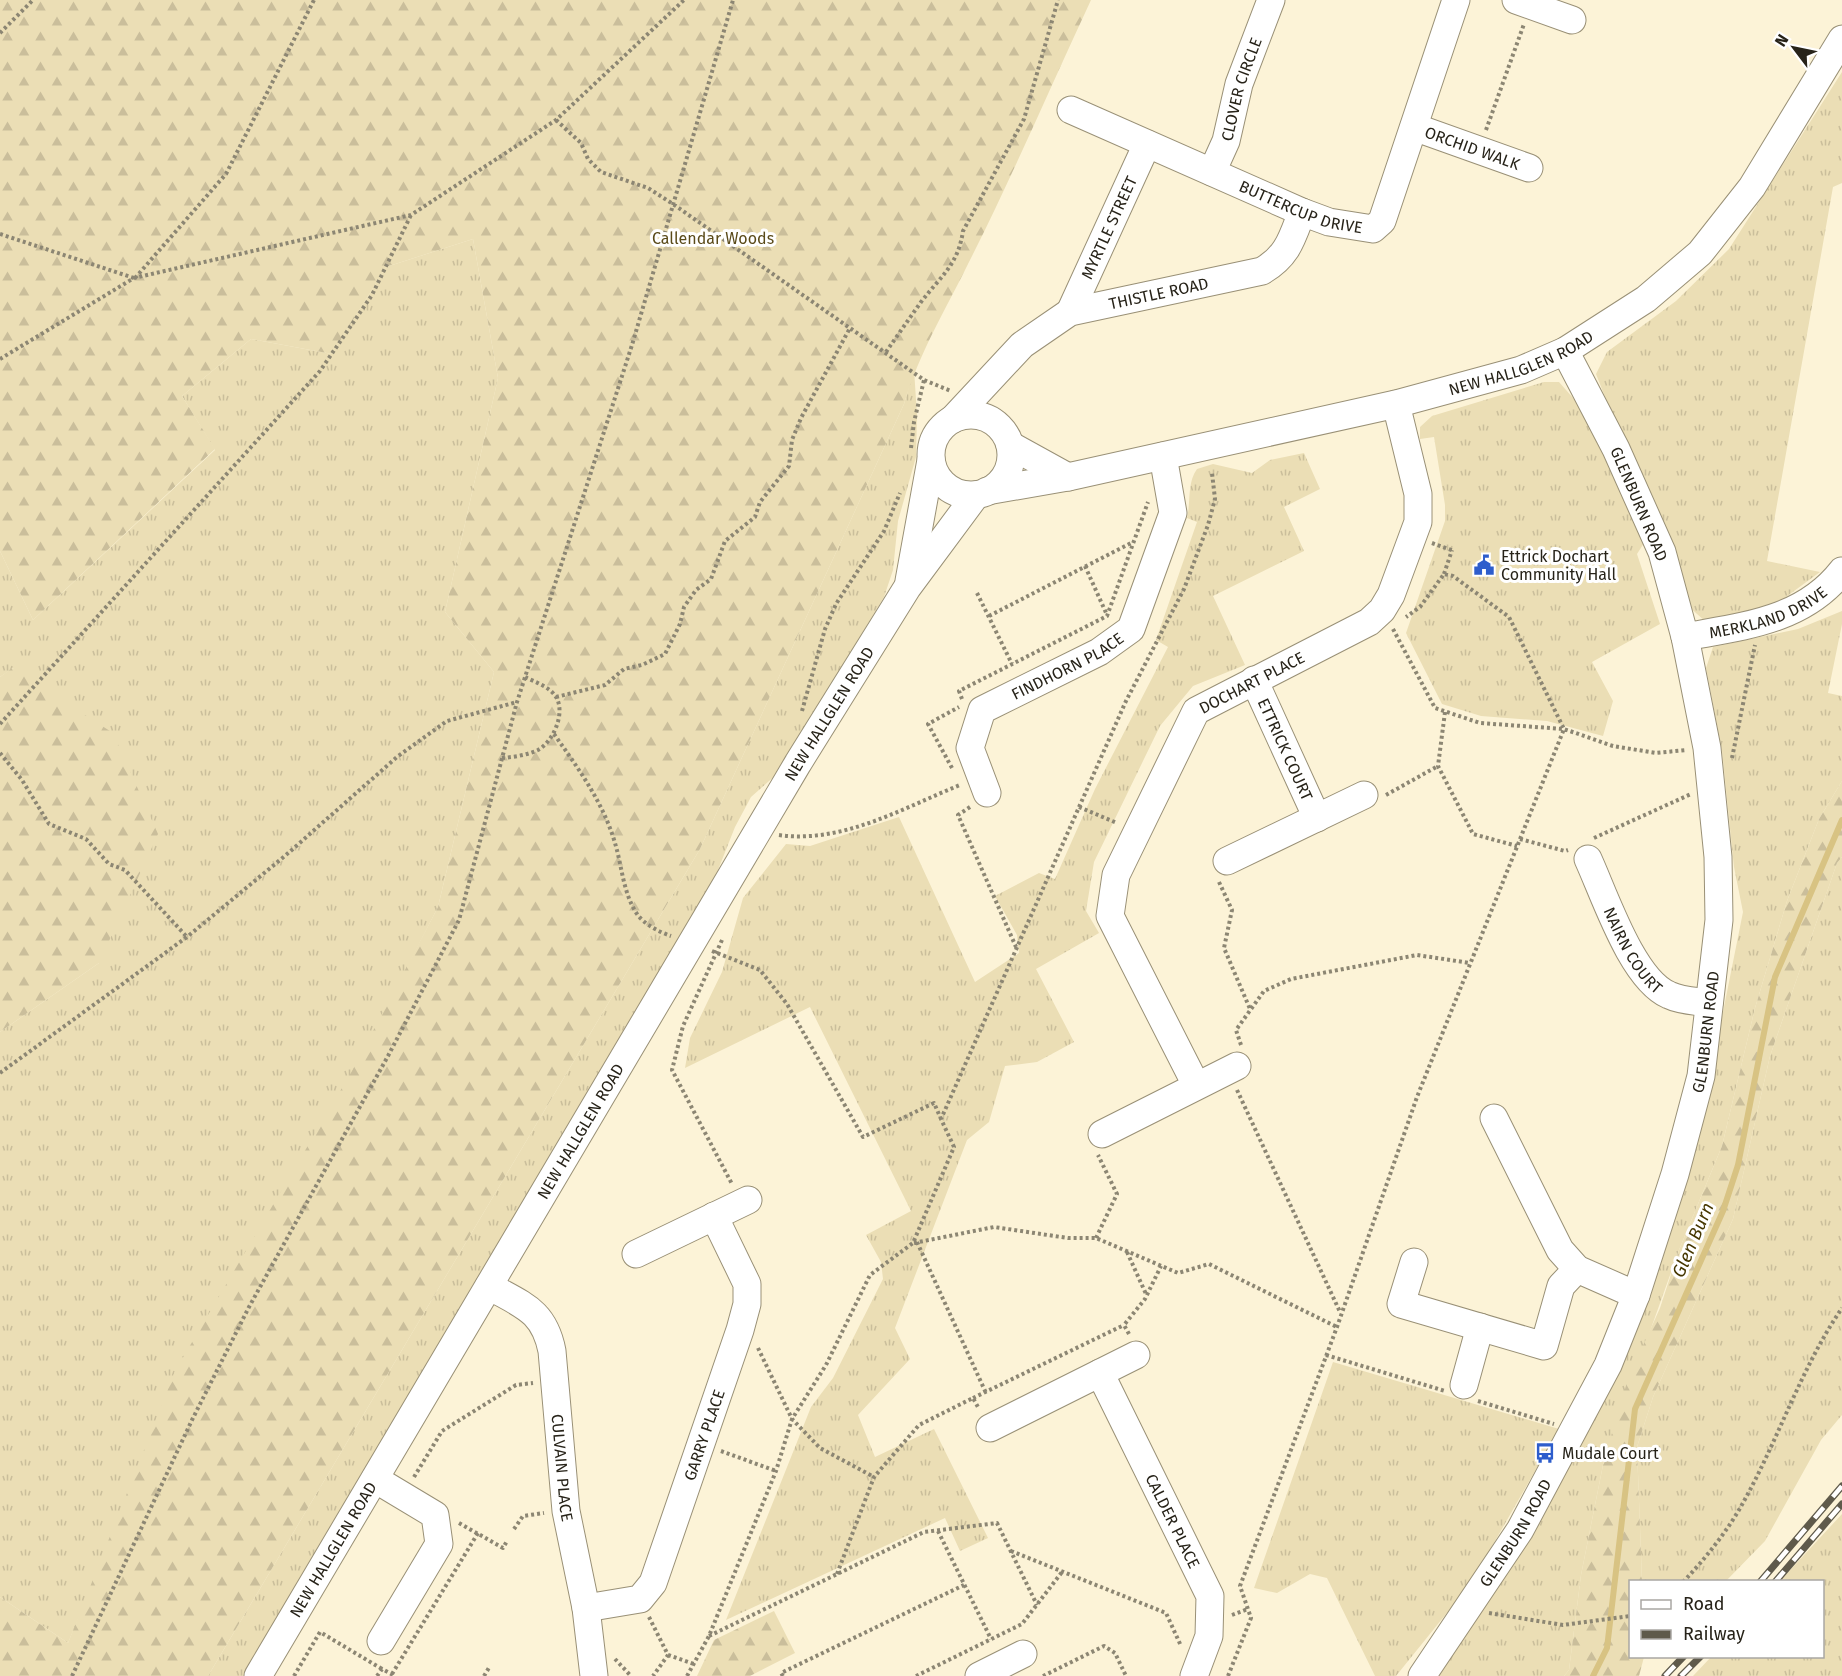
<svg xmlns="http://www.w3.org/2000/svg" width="1842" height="1676" viewBox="0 0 1842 1676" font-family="'Fira Sans',sans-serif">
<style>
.grass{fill:url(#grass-tufts)}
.forest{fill:url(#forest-firs)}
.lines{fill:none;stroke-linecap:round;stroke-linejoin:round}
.stream{stroke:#d8c383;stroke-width:6}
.minor-casing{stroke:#999076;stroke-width:29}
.path{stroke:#8c8673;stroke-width:4;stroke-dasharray:3 3;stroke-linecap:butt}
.minor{stroke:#fff;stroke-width:27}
.rail-casing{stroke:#5f5a4b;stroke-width:7}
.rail{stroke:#fff;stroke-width:4.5;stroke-dasharray:14;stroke-linecap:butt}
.labels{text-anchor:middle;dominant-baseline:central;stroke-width:6;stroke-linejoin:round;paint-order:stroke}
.street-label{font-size:16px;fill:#272319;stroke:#fff}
.park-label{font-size:16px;fill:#5a4a19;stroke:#fff}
.poi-label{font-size:16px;fill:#272319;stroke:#fff;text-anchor:start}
.water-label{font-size:18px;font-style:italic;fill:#463701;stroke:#fff}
</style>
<defs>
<pattern id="grass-tufts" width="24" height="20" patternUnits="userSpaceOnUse" patternTransform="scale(1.5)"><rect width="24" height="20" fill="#ebdeb5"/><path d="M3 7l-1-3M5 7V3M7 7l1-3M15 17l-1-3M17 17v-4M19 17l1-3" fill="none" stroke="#cabe9b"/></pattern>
<pattern id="forest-firs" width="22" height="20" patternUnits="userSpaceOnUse" patternTransform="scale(1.5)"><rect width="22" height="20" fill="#ebdeb5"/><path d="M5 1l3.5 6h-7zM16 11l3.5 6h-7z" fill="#cabe9b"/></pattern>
</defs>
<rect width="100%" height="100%" fill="#fcf3d7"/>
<path class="grass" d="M1842 72V183L1833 187 1767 561 1820 572 1772 607 1706 622 1687 605 1596 374 1607 352 1676 301 1729 249Z
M473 239 498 378 445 612 494 672 438 907 101 1564 68 1643 0 1597V1032L99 963 13 668 0 677V551L33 620 215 450 182 396 251 339 332 354 386 267Z
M914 369 917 415 916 457 898 521 893 570 884 597 777 774 751 797 735 827 716 875 577 1116 243 1676H208L700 849 904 404Z
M1544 382H1559L1581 407 1644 543 1637 554 1660 624 1592 662 1613 701 1603 736 1547 721 1481 716 1442 704 1406 633 1445 521V505L1434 437 1420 439V427L1432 416Z
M1304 453 1320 489 1284 507 1304 551 1213 596 1245 665 1193 686 1160 726 1094 862 1086 911 1099 933 1036 969 1074 1042 1037 1062 1005 1066 989 1122 967 1140 895 1328 910 1359 858 1415 875 1457 934 1429 988 1538 960 1551 945 1518 726 1620 811 1407 833 1378 883 1279 881 1262 866 1235 911 1211 810 1007 685 1068 690 1038 722 972 743 898 786 844 810 846 899 817 975 982 1019 953 1017 935 995 896 1039 873 1055 879 1095 789 1168 647 1156 640 1197 522 1187 518C1191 501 1187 483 1197 469L1213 464 1252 473 1270 460Z
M1842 611V624L1828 693 1842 696V781L1819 819 1787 901 1755 1008 1722 1146 1679 1250 1604 1460 1581 1575 1569 1670 1564 1676H1433L1530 1531 1698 1137 1743 912 1734 867 1722 751 1706 668 1713 647 1798 629Z
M1842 857V1415L1821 1440 1765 1541 1726 1581H1642L1637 1447 1653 1397 1733 1219 1770 1056 1837 863Z
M1333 1362 1559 1429 1471 1583 1396 1676H1375L1327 1578 1310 1574 1277 1593 1254 1588Z
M1842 1514V1676H1693L1711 1657 1822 1656V1582L1780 1581Z"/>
<path class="forest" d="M0 0H1091C1050 88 1012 177 968 264 945 311 919 353 904 404L700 849 208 1676H0V1597L68 1643 175 1371 352 1071 438 907 494 672 445 612 498 378 473 239 386 267 332 354 251 339 182 396 215 449 33 620 0 551Z
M12 668 113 733 158 834 99 963 0 1032V677Z
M1842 781V857L1837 863 1770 1056 1733 1219 1653 1397 1637 1447 1642 1581 1630 1582V1656L1644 1657 1639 1676H1564L1569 1670 1581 1575 1604 1460 1628 1379 1660 1308 1679 1250 1722 1146 1755 1008 1787 901 1819 819Z
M774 1611 795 1653 750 1676H697L714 1640Z"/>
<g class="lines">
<path class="stream" d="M1593 1676 1607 1648 1635 1409 1723 1211 1738 1165 1775 977 1842 820"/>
<g class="minor-casing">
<g id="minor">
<path d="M1516 0 1572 20"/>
<path id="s1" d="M1071 110 1302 212 1329 222 1373 229 1382 221 1456 0"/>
<path id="s2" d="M1414 127 1529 168"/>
<path id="s3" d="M1212 172 1226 141 1239 84 1271 0"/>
<path id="s4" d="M1070 312 1147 144"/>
<circle cx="971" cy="455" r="40"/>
<path id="s5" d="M953 419 1022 345 1070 312 1262 271C1288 256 1292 238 1302 212"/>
<path d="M1010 445 1068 477"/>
<path id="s6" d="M987 491 1068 477 1396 404 1521 370 1565 351 1646 299 1700 253 1752 187 1842 39"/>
<path d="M909 581 931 460"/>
<path id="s7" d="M1685 637C1743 626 1803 621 1842 571"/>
<path id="s8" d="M1254 680 1317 818"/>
<path id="s9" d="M987 793 970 748 982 710 1099 652 1131 629 1173 513 1163 456"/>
<path id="s10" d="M1588 859C1605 896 1632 979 1669 995 1681 1001 1696 1001 1709 1003"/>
<path d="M1227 861 1364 795"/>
<path id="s11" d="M1196 1085 1110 916 1116 875 1196 711 1369 622 1382 610 1391 595 1418 522V494L1396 404"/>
<path d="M1494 1118 1560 1250 1577 1269 1636 1295"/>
<path d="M1102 1134 1237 1066"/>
<path d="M636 1254 748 1200"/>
<path d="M1414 1262 1401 1304 1544 1346 1561 1286 1577 1269"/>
<path id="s12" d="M489 1286C522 1305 544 1310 552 1351L566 1511 586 1608 594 1676"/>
<path id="s13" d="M1100 1373 1210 1596 1209 1636 1194 1676"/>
<path d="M1464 1385 1480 1327"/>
<path d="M990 1428 1136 1355"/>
<path d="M375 1479 435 1515 439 1544 381 1641"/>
<path id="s14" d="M586 1608 640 1599 653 1583 740 1330 747 1304V1284L714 1216"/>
<path id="s15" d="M258 1676 798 763 907 588 976 495"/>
<path d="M979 1676 1023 1654"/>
<path id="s16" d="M1422 1676 1520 1530 1608 1365 1636 1295 1675 1174 1701 1076 1719 920 1718 857 1707 748 1685 637 1662 552 1616 449 1565 351"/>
</g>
</g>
<path class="path" d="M0 33 33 0
M556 120 581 143 588 159 601 172 648 188 673 204 924 380 951 391
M1486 130 1524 24
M0 234 134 278
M135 278 226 174 314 0
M886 352C897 336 909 319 921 302 941 276 958 265 963 231L1024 119 1058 0
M0 359 134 278 411 215 556 120 684 0
M911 448 914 422 924 380
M1432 543 1454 551
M1085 566 1107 615
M1444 574 1452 550
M977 593 1012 664
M989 616 1133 542
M1393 629 1435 708 1480 723 1564 729 1613 746 1656 753 1686 750
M556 697 605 685 624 669 642 665 665 654 680 624 684 607 696 590 711 579 725 541 755 517 760 502 789 466 792 440 801 418 850 328
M962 699 959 691 1107 616 1148 502
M802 711 825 629 836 604 884 531 900 493
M1445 712 1438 766 1473 834 1517 846
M0 724 320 371 372 295 411 215
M554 734C578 768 603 802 615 843 622 866 623 893 637 914 644 924 659 932 671 936
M0 753 22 780 49 824 86 839 109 864 125 870 187 937
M502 758C514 757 527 755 538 750 553 742 566 713 556 697 550 687 535 682 525 677
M1732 758 1755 645
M952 768 928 724 959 707
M1386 795 1438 766
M970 807 958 815 1016 947
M1079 807 1117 823
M779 835C842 844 903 808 960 785
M1594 838 1691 794
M1520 839 1565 851 1568 850
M1219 882 1232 910 1224 948 1250 1009
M722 940 683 1026 672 1070 732 1184
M712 951 760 970 787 1004 863 1137 934 1103 941 1119
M1241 1045 1236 1030 1264 991 1291 979 1417 955 1470 963
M0 1073 187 937 286 855 397 757 447 721 517 702
M1237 1090 1340 1312
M1096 1238 1117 1194 1098 1155
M917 1242 986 1393
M914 1243 994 1227 1068 1238H1096L1178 1273 1209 1264 1337 1327
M1127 1252 1146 1294
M1129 1334 1124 1325 1145 1299 1161 1266
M758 1348 792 1419 820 1448 874 1477
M1326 1355 1445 1391
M973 1398 1124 1325
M1478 1401 1554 1424
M721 1451 776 1471
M414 1477 442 1431 516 1385 533 1383
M459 1523 503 1548 507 1541
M514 1529 523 1516 544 1513
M938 1531 991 1639
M1011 1551 1166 1613 1181 1646
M837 1574 874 1477 919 1425 973 1398 979 1409
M1683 1582C1706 1558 1729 1529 1744 1501 1779 1438 1801 1368 1842 1308
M1489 1613 1563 1625 1630 1616
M1232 1615 1248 1609
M649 1617 668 1655 653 1676
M709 1636 924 1532 997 1523 1037 1605
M668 1655 694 1664
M615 1659 631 1676
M392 1674 478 1533
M72 1676 192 1420 249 1307 388 1056 459 920 517 702 632 345 733 0
M294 1676 320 1632 382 1669
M377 1676 382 1669 395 1676
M484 1676 490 1666
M687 1676 709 1636 776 1471 792 1419 826 1365 870 1275 913 1243 954 1147 941 1119 1126 701 1184 589 1208 525 1215 499 1212 473
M783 1676 781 1673 964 1585
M916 1676 1022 1624 1062 1572
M1043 1676 1104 1646 1115 1653 1126 1676
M1228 1676 1251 1618 1240 1586 1337 1327 1417 1097 1564 729 1509 617 1453 576 1444 574 1420 607 1406 617"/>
<use href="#minor" class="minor"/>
<g class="rail-casing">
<path id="rail" d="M1760 1582 1842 1486
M1775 1582 1842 1504
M1665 1676 1684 1656
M1681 1676 1701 1656"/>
</g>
<use href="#rail" class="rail"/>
</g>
<defs>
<g id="civic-bare" transform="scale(1.62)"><path d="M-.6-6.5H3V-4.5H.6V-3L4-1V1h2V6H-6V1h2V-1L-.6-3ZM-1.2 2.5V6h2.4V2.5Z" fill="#2d5dcc" stroke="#fff" stroke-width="2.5" paint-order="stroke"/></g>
<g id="bus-bare" transform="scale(1.62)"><path d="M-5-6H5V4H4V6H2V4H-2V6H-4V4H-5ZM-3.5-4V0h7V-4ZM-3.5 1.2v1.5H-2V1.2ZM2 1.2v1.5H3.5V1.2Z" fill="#2d5dcc" stroke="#fff" stroke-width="2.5" paint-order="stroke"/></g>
</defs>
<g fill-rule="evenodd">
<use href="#civic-bare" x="1484" y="565"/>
<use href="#bus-bare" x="1545" y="1453"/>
</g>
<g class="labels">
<g class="street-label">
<text stroke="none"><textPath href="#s3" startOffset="88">CLOVER CIRCLE</textPath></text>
<text stroke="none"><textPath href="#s2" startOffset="62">ORCHID WALK</textPath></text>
<text stroke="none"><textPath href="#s1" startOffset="250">BUTTERCUP DRIVE</textPath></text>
<text stroke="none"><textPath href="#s4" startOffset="93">MYRTLE STREET</textPath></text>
<text stroke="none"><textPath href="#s5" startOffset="250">THISTLE ROAD</textPath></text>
<text stroke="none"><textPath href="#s6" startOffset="550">NEW HALLGLEN ROAD</textPath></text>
<text transform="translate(1639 504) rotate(67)">GLENBURN ROAD</text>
<text stroke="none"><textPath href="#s7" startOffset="87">MERKLAND DRIVE</textPath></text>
<text stroke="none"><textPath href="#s9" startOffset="184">FINDHORN PLACE</textPath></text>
<text stroke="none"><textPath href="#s11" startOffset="476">DOCHART PLACE</textPath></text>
<text stroke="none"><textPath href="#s15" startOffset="1119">NEW HALLGLEN ROAD</textPath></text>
<text stroke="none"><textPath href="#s8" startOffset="76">ETTRICK COURT</textPath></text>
<text stroke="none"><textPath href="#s10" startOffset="102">NAIRN COURT</textPath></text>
<text stroke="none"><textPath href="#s16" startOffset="711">GLENBURN ROAD</textPath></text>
<text stroke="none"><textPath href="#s15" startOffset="633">NEW HALLGLEN ROAD</textPath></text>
<text stroke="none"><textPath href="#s14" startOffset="232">GARRY PLACE</textPath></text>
<text stroke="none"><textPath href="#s12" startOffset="212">CULVAIN PLACE</textPath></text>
<text stroke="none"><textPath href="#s13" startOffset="165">CALDER PLACE</textPath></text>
<text stroke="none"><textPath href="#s16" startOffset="171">GLENBURN ROAD</textPath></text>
<text stroke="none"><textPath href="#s15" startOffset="147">NEW HALLGLEN ROAD</textPath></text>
</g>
<g class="park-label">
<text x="713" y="238">Callendar Woods</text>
</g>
<g class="poi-label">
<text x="1501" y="556">Ettrick Dochart<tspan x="1501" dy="18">Community Hall</tspan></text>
<text x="1562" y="1453">Mudale Court</text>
</g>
<g class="water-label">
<text transform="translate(1693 1240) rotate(-67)">Glen Burn</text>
</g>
</g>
<rect x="1629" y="1580" width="195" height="78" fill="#ffffff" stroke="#a9a7a3" stroke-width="1.5"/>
<rect x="1641" y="1600" width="30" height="9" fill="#ffffff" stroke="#a9a7a3" stroke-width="1.5"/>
<text x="1683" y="1610" font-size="18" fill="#272319">Road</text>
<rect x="1641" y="1630" width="30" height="9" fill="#5f5a4b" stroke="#a9a7a3" stroke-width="1.5"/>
<text x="1683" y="1640" font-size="18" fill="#272319">Railway</text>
<g transform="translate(1794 48) rotate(302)" stroke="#ffffff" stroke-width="4.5" paint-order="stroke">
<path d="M0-4.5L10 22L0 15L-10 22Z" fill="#272319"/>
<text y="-9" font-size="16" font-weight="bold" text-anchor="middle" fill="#272319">N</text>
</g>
</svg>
